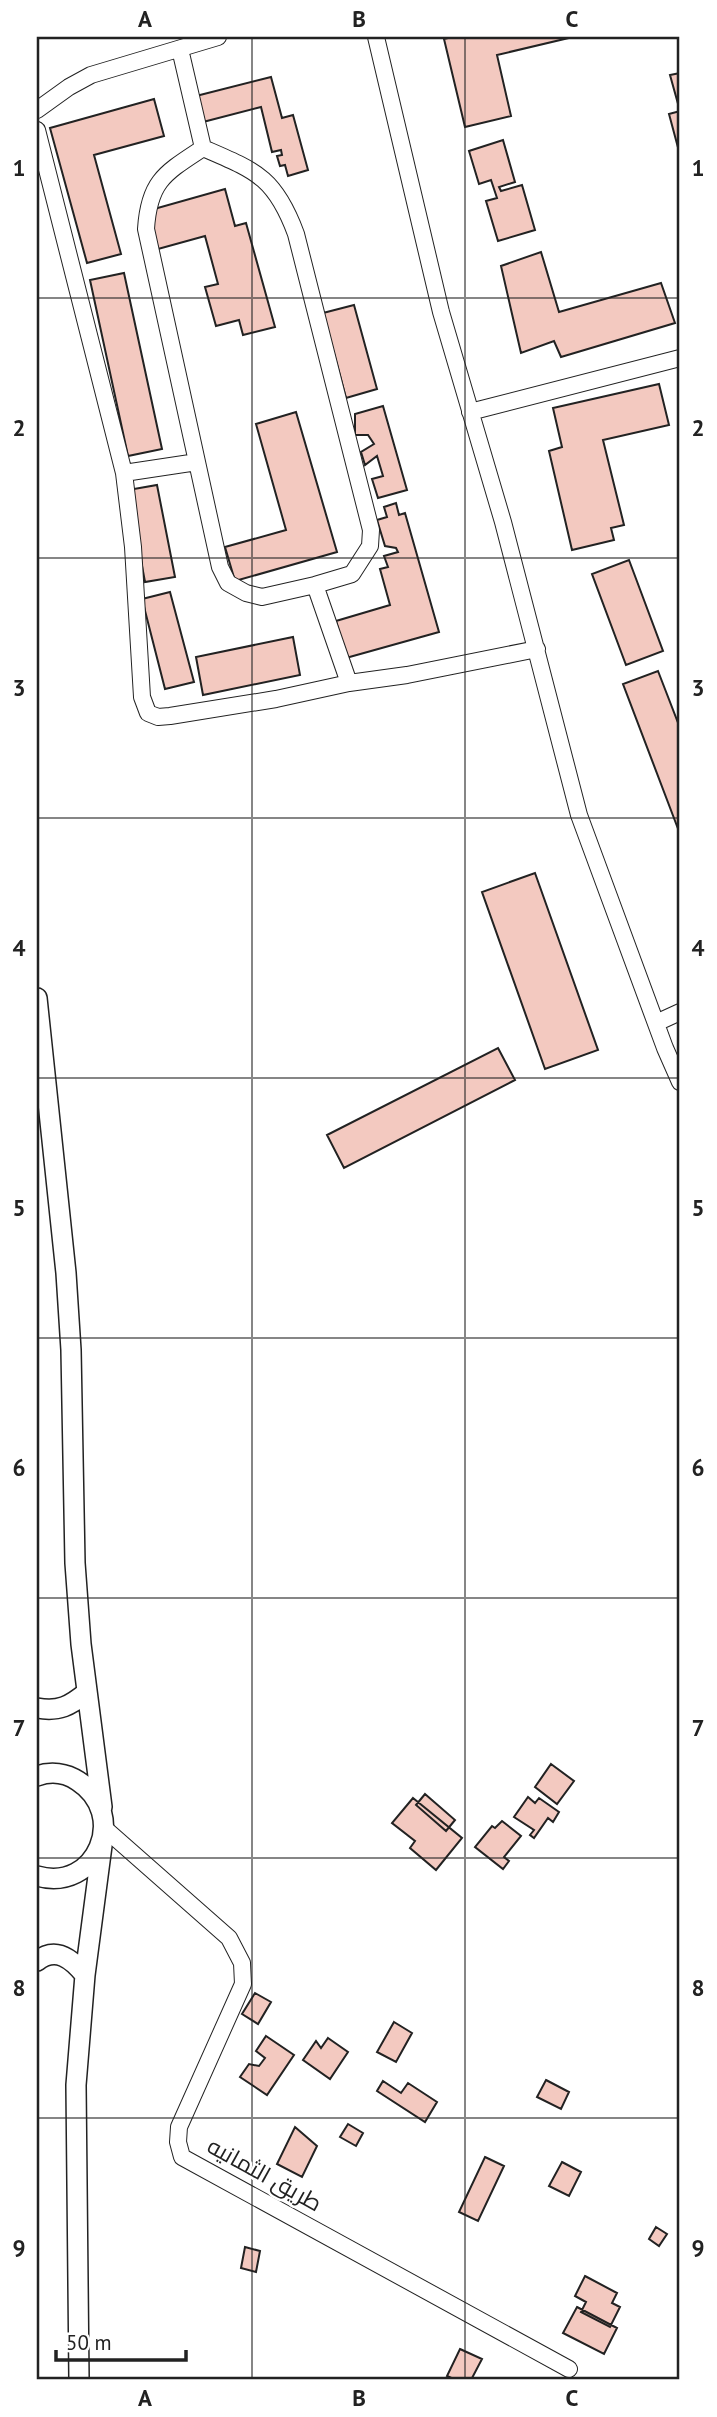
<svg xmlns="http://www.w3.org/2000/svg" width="717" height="2417" viewBox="0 0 717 2417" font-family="'PT Sans',Cairo,sans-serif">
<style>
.building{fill:#f3c9c0;stroke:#222;stroke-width:2}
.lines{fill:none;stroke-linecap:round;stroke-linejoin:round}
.minor-casing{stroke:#222;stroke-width:18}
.tertiary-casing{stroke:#222;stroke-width:22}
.minor{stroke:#fff;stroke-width:16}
.tertiary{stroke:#fff;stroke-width:19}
.grid{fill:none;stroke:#222;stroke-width:2;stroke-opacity:0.55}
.labels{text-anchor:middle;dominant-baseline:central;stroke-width:5;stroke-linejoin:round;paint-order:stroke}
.street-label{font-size:23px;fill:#222;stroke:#fff}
.neatline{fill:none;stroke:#222;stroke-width:2.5}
.grid-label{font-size:23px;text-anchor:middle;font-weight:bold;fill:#222}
</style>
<rect width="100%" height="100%" fill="#fff"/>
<path class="building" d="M452 37H573L497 55 511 116 465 127 444 39Z
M680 73V111L670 75Z
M271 77 282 118 293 115 308 170 288 176 285 165 280 166 277 156 282 155 281 150 272 152 261 107 203 122 196 96Z
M154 99 164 136 94 155 121 254 87 263 50 128Z
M680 111V155L669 114Z
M503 140 515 182 499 187 501 191 522 185 535 230 498 241 486 201 497 198 491 180 479 184 469 151Z
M225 189 235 226 246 223 275 327 243 335 239 320 216 326 205 287 218 284 205 236 158 249 153 229 154 209Z
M541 252 559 312 661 283 675 323 561 357 554 341 521 353 501 266Z
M124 273 162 449 128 456 90 280Z
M354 305 377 389 346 398 323 313Z
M659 384 669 425 603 440 624 525 611 528 614 540 572 550 549 451 562 447 553 408Z
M383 406 407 490 378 498 372 479 383 476 377 456 365 465 361 452 374 444 368 435H355V414Z
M296 412 337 552 235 581 225 547 286 530 256 424Z
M157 485 175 577 145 582 128 490Z
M396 503 399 515 405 513 439 632 346 658 336 621 390 605 380 569 388 567 384 556 398 552 396 548 385 546 377 520 387 517 384 507Z
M629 560 663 651 626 665 592 574Z
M170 592 194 682 165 689 142 599Z
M293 637 300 675 203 695 196 657Z
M658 671 680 728V834L623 684Z
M535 873 598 1050 545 1069 482 892Z
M498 1048 515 1080 344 1168 327 1135Z
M551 1764 574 1781 557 1804 535 1787Z
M425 1794 455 1820 446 1831 416 1805Z
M528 1797 535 1803 539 1798 559 1812 553 1822 548 1818 534 1838 530 1835 534 1830 514 1817Z
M413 1798 462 1838 436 1870 410 1848 415 1841 392 1823Z
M502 1821 521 1836 504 1857 509 1861 503 1869 475 1847 492 1826 495 1828Z
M255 1993 271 2002 258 2024 242 2014Z
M394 2022 412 2033 396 2062 377 2052Z
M266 2036 294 2055 267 2095 240 2077 249 2064 259 2066 265 2058 256 2051Z
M328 2038 348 2052 330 2079 303 2060 316 2041 321 2048Z
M546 2080 569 2092 561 2109 537 2097Z
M383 2081 401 2093 408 2083 437 2102 425 2122 377 2091Z
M348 2124 363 2133 356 2146 340 2137Z
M295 2127 317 2146 302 2177 277 2164Z
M485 2157 504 2166 478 2221 459 2212Z
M562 2162 581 2172 569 2196 549 2186Z
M656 2227 667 2234 659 2246 649 2239Z
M245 2247 260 2251 256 2272 241 2268Z
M585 2276 617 2293 612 2303 620 2307 610 2327 581 2312 586 2302 575 2296Z
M577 2307 617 2328 604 2354 563 2333Z
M460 2349 482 2359 471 2380H456L447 2376Z"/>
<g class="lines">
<g class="minor-casing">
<path id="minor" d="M376 37 441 312 503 522 579 815 665 1048 680 1082
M180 49 203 148
M37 110 69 87 91 75 218 37
M37 130 124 473 133 547 142 697 148 713 158 717 170 716 276 699 349 683 407 675 537 649
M203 148C256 171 275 177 296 234L371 530 370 546 352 574 315 585 262 597 246 593 228 583 220 567 146 229C149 181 165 173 203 148Z
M470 412 680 358
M124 473 197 462
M315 585 349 683
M656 1023 680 1012
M103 1827 229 1938 242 1963 243 1984 179 2127 178 2142 182 2157 569 2369"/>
</g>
<g class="tertiary-casing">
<path id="tertiary" d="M37 998 66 1273 71 1350 75 1563 81 1644 102 1807
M37 1708C59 1712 70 1706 87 1692
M37 1776C51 1771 66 1773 78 1781 129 1814 97 1893 37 1876
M37 1961C56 1946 72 1959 85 1975
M79 2380 76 2085 85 1975 103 1838"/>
</g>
<use href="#minor" class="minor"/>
<use href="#tertiary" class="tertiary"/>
</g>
<path class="grid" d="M252 37V2380M465 37V2380M37 298H680M37 558H680M37 818H680M37 1078H680M37 1338H680M37 1598H680M37 1858H680M37 2118H680"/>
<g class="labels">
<g class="street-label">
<text transform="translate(265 2174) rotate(29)">طريق الثمانيه</text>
</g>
</g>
<rect width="717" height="2417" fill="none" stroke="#ffffff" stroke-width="77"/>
<path d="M56 2350v10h130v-10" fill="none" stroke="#222222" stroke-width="3.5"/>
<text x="66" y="2350" font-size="21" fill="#222222" stroke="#ffffff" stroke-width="5" paint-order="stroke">50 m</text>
<rect x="38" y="38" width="640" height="2340" class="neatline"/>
<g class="grid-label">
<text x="145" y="27">A</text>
<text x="359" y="27">B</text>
<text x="572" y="27">C</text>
<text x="19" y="176">1</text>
<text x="698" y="176">1</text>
<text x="19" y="436">2</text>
<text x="698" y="436">2</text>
<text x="19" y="696">3</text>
<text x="698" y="696">3</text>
<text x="19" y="956">4</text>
<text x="698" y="956">4</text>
<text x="19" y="1216">5</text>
<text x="698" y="1216">5</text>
<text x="19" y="1476">6</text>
<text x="698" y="1476">6</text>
<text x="19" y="1736">7</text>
<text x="698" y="1736">7</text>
<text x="19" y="1996">8</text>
<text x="698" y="1996">8</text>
<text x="19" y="2256">9</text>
<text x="698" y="2256">9</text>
<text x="145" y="2406">A</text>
<text x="359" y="2406">B</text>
<text x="572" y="2406">C</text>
</g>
</svg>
